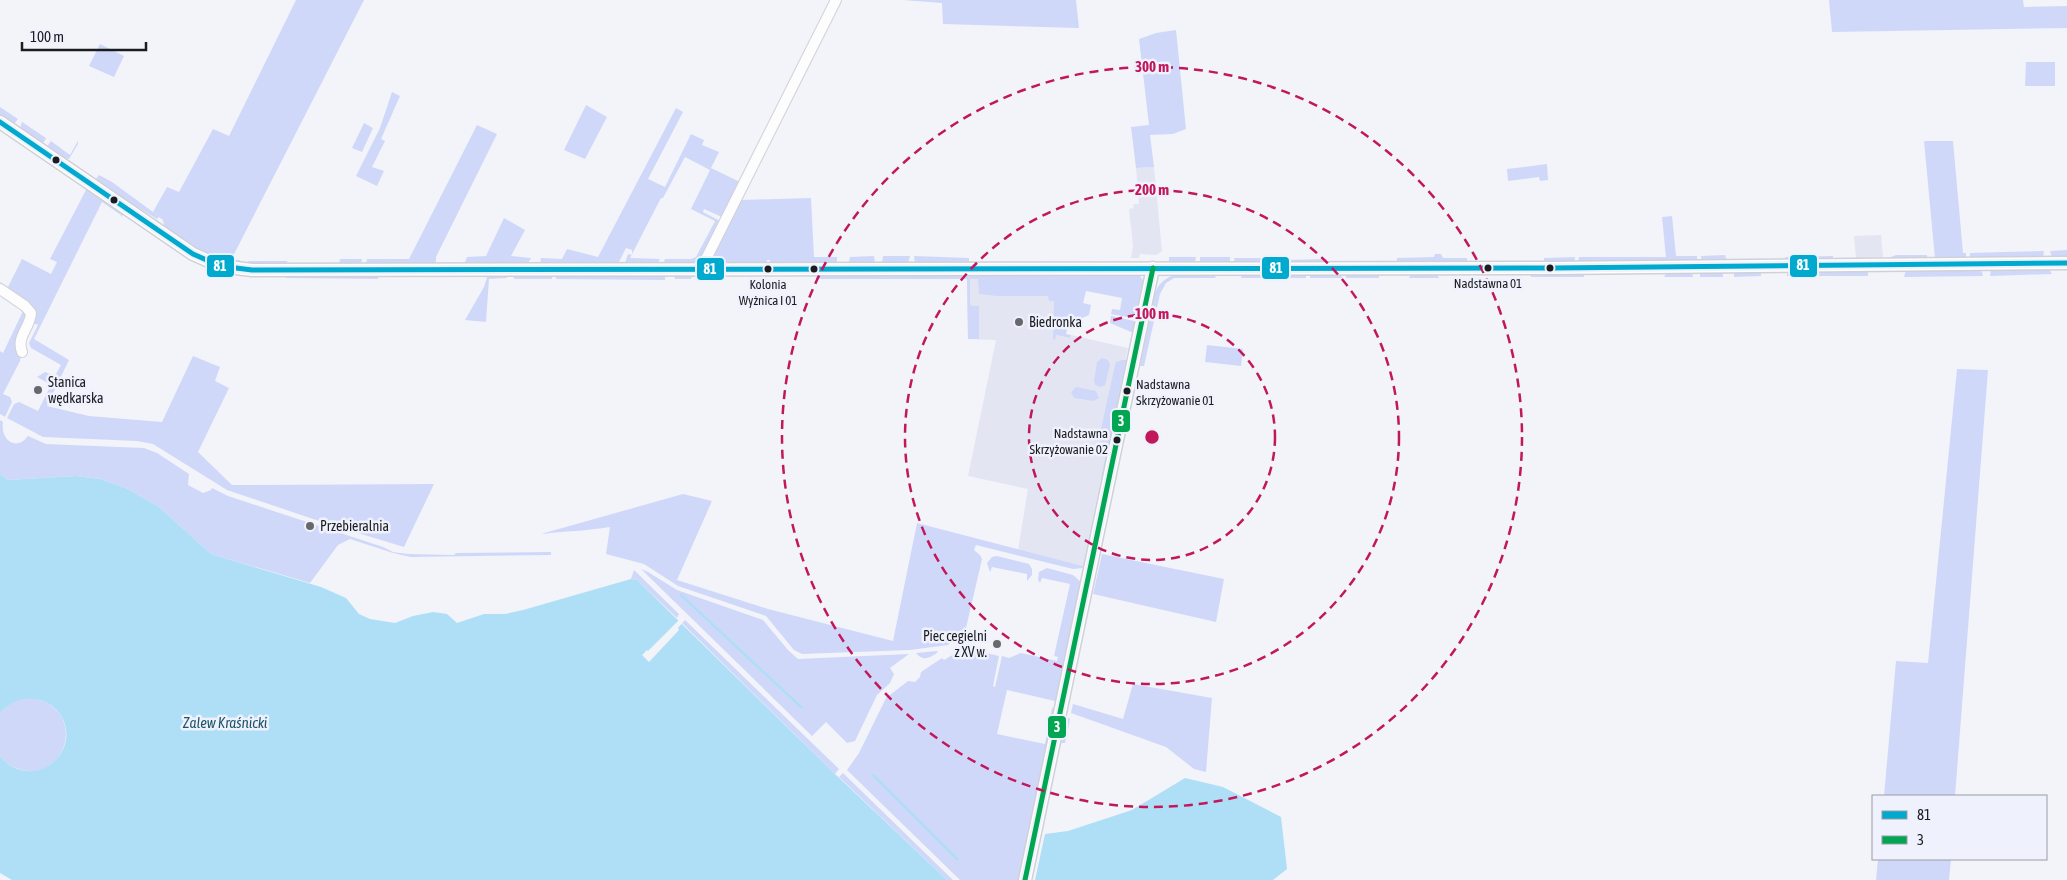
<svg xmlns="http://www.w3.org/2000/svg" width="2067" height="880" viewBox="0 0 2067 880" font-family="'Asap Condensed',sans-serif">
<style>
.built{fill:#e3e6f2}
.green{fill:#d0d8f9}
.water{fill:#aedff6}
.pier{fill:#f2f4fa}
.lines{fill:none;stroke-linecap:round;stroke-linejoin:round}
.stream{stroke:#aedff6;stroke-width:2.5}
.minor-casing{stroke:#cfd1d6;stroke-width:12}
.tertiary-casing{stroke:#cfd1d6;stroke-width:15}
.minor{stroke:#fdfdfe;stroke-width:10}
.tertiary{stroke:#fdfdfe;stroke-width:12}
.bus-1-casing{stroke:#eff2fd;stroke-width:9}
.bus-2-casing{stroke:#eff2fd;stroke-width:9}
.bus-1{stroke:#00a9ce;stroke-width:5}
.bus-2{stroke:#00a651;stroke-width:5}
.ring{fill:none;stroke:#c2185b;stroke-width:2.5;stroke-dasharray:9 6}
.bus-dot{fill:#1b1c1f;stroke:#eff2fd;stroke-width:2}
.poi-dot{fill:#66686c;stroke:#eff2fd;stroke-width:2}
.labels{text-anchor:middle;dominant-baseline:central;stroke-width:5;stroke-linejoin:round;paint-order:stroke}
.bus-label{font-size:13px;fill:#1b1c1f;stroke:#eff2fd}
.poi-label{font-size:14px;fill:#1b1c1f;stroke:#eff2fd;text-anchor:start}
.water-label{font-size:15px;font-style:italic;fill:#1d5469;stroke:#eff2fd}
.centre{fill:#c2185b;stroke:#eff2fd;stroke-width:2.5}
.ring-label{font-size:15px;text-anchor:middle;font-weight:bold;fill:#c2185b;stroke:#eff2fd;stroke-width:5;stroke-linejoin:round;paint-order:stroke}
.line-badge{stroke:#eff2fd;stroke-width:2}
.badge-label{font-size:14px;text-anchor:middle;font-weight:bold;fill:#fff}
</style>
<rect width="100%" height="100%" fill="#f2f4fa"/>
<path class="built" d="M1154 167 1162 251 1156 255 1140 254 1139 258H1131L1133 246 1129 209 1134 208 1133 204H1139L1136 168Z
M1881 235 1883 257 1856 258 1854 236Z
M967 279H1067L1056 335 1070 338 1071 335 1128 348 1083 566 1018 550 1028 489 968 476 996 340 968 339Z"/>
<path class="green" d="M296 0H364L231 260H240L239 263 211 259 182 241 164 226 163 220 159 217 157 219 99 184 96 179 99 175 112 182 153 212 167 187 179 192 213 129 229 136Z
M903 0H1076L1079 28 943 24 942 3Z
M1829 0H2023L2024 7 2067 6V28L1832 32Z
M1176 30 1186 129 1173 134 1150 135 1154 167 1136 168 1131 127 1149 125 1139 39 1156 33Z
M100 44 124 56 114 77 89 66Z
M2026 62H2055V86H2025Z
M392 92 400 96 381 139 385 141 372 167 384 171 377 186 356 176 380 128Z
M586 105 607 117 585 159 564 150Z
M0 107 18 119 14 124 0 115Z
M676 108 683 112 648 179 665 187 691 134 704 140 702 145 719 152 711 168 740 182 722 217 704 209 703 212 720 221 698 262 667 264 664 261 665 259H691L696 257 715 221 691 209 710 170 685 157 663 198H661L630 258 660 259 657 264 625 263 628 254 632 255V250L626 248 618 264H540L541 258 562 259 567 249 598 257Z
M22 122 46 138 44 142 40 143 20 129Z
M364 123 373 128 362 152 352 148Z
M477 125 497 134 436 257V261L433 264 366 265 367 259H409Z
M51 141 70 155 78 141V144L69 159C62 158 50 152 48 145Z
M1924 141H1953L1963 253H1966V258L1935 259Z
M1547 164 1548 180 1540 181 1539 177 1508 181 1507 169Z
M753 173 755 174 742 200 811 198 814 257H837V263L770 264V260H767L766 264H717L713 258V254Z
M87 188 124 213 121 217V215L102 202 34 339 69 360 47 406 89 416 162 422 193 356 220 367 215 381 229 388 198 452 232 485 434 484 404 547 322 522 227 490 153 444 137 441 43 437 7 418 14 404 19 402 38 411 51 385 37 377 45 372 55 376 61 365 31 348 29 343 38 325 33 323 36 314 0 285V282L8 287 22 259 51 274 57 262 50 259Z
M1672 216 1676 256H1697V262L1578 263 1579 257H1666L1662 217Z
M504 218 525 230 511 256 531 258 527 265H464L467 257 486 256Z
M2067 250V258H2052L2050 251Z
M2044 251 2043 258 1970 260V253Z
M1435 254H1441L1443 258H1467V263H1397V258L1434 257Z
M1725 255 1727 262H1702L1701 256Z
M1896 255H1927V260H1890L1891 257Z
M874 256 875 263 851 264 849 262 850 257Z
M883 256H910L908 263H882Z
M914 256 969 258V263L967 264H915Z
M1833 256V260L1787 261 1785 257Z
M1169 257H1196L1195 262H1169Z
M1200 257H1230V263L1200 262Z
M1575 257 1574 263 1544 262V258Z
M1234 258H1278V263H1235Z
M340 259H362L361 264 339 265Z
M1327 259V263H1282V260Z
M248 261H288L284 265H250L247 263Z
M1991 269H2049L2052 274 1990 276Z
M1864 270 1868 271V276H1819L1820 271Z
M1906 270H1978L1982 272 1983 276 1904 277Z
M1814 271 1813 276H1787V272Z
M1531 272 1553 274V273L1584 274V277H1531Z
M1667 272H1692L1693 277H1664Z
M1700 272H1723V277H1700Z
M1734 272H1761V276L1734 277Z
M1213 273 1216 278H1174L1166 283 1160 294 1144 366H1140L1155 293C1165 268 1191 274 1213 273Z
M1310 273 1341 274 1342 278H1310Z
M379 274 378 279 286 278 287 275Z
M488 274H507V278L489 279 486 322 465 320 484 287Z
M514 274H552V279H514Z
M556 274 665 275V280L556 279Z
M674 274H721L720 277H692L691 279H675Z
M816 274H1138L1144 281 1138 319 1111 314 1112 309 1120 310 1122 298 1086 291 1083 303 1091 305 1089 315 1080 319 1079 326 1068 325 1066 334 1071 335 1070 338 1056 335 1055 340 1053 339 1054 301H1049L1048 296H997L979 294 978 279H970V304L972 306H979V339H968L967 279H816Z
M1242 274H1306V278H1241Z
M1346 274H1379V278H1346Z
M1411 274H1437L1439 278H1409Z
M24 309 27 312 20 361 3 394 10 397 12 402 5 417 0 414V351L3 353Z
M1111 316 1139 322 1134 332H1131L1110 323Z
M1207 345 1243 349 1241 366 1205 362Z
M1102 358 1108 360 1110 365 1105 385 1101 387 1095 385 1094 381 1097 362Z
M1122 360H1128L1103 478 1101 479 1108 443 1051 432 1054 428C1068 429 1091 442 1101 429L1115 365 1116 362Z
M1957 369 1988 370 1955 796H1884L1896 661 1928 663Z
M1076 387 1096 391 1099 398 1094 401 1074 398 1071 392Z
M0 420 3 422C0 440 16 452 28 436L46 444 144 448 157 453 189 474 188 485 203 493 211 490 212 488 228 496 383 547 393 552 408 554 454 555 456 553 551 552V555L411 557 393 553 350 539 338 545 310 583 211 554 159 507 128 489 100 479 76 476 8 480 0 474Z
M1100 486 1101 487 1084 568 1073 569 976 545 974 550 980 555 982 559 966 628 948 645 910 650 802 654 794 650 766 616 678 586 644 564 606 554 610 527C587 531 564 531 541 534L683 494 712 501 677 580 768 609 893 641 917 523 1083 566Z
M1102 554 1224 579 1216 622 1093 594Z
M997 556 1029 564 1032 569V575L1027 581V574L992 567 990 572 987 563 992 557Z
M1047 568 1073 575 1082 583 1059 702 1007 690 997 734 1045 744 1052 708 1055 709 1021 880H960L847 770 859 753 886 698 908 681 915 682 920 677 921 672 942 658 944 660 964 648 999 656 993 686 995 687 1002 656 1009 658 1021 653 1057 661 1058 657 1054 656 1070 584 1042 578 1040 583 1038 580 1039 572Z
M641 569 648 572 677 590 763 620 788 650 798 659 909 654 890 668 894 674 890 683 877 695 855 741 847 743 826 722 812 736Z
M634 570 679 614 677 618 637 580 631 579Z
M685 620 839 769 835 774 682 623Z
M937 651 938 652C930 658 923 662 916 653Z
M1133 684 1212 698 1206 772 1194 769 1166 747 1071 713 1073 704 1123 719Z
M30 697C92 709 64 785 19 769 11 767 5 763 0 756V713C9 703 17 699 30 697Z
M1066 717 1070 719 1065 743H1061Z
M843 773 953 880H947L839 777Z
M1878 859H1951L1949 880H1876Z"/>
<path class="water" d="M0 474 8 480 76 476 100 479 128 489 159 507 211 554 321 587 346 598 359 614 370 619 395 623 413 616 433 612 447 614 457 623 484 614H505L523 610 631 579 637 580 835 774 947 880H12L0 873V756C8 767 21 772 33 771 44 770 53 764 59 756 86 717 33 676 0 713Z
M1185 778 1223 787 1281 817 1287 869 1273 880H1035L1045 834 1068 831 1132 810Z"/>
<path class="pier" d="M679 616 684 621 678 628 679 630 649 662 642 655 647 650 648 651 679 620 677 618Z"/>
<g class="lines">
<path class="stream" d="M681 595 801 707
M873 775 957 859"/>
<g class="minor-casing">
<path id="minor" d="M701 269 836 0
M0 289 25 306 31 313C30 328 16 337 22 352"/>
</g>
<g class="tertiary-casing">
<path id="tertiary" d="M0 122 193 254 220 266 252 270 1552 268 2067 263
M1025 880 1153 268"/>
</g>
<use href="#minor" class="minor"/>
<use href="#tertiary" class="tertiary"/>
<g class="bus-1-casing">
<path id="bus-1" d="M0 122 193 254 220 266 252 270 1552 268 2067 263"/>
</g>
<g class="bus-2-casing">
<path id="bus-2" d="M1025 880 1153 268"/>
</g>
<use href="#bus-1" class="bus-1"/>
<use href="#bus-2" class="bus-2"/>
</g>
<g class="ring">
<circle cx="1152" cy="437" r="123"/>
<circle cx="1152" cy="437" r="247"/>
<circle cx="1152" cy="437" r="370"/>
</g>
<g class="bus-dot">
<circle cx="56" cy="160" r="4.5"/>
<circle cx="114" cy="200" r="4.5"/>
<circle cx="1488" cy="268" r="4.5"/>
<circle cx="1550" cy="268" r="4.5"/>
<circle cx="768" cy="269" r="4.5"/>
<circle cx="814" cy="269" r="4.5"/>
<circle cx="1127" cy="391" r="4.5"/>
<circle cx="1117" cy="440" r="4.5"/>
</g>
<g class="poi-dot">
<circle cx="1019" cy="322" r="5"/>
<circle cx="38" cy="390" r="5"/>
<circle cx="310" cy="526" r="5"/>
<circle cx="997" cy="644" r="5"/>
</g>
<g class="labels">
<g class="bus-label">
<text x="1488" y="283">Nadstawna 01</text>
<text x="768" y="284">Kolonia<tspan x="768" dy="16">Wyżnica I 01</tspan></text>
<text x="1136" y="384" text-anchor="start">Nadstawna<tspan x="1136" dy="16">Skrzyżowanie 01</tspan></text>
<text x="1108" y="433" text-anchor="end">Nadstawna<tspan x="1108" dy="16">Skrzyżowanie 02</tspan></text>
</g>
<g class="poi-label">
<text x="1029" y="322">Biedronka</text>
<text x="48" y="382">Stanica<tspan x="48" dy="16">wędkarska</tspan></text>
<text x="320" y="526">Przebieralnia</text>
<text x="987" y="636" text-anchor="end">Piec cegielni<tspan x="987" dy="16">z XV w.</tspan></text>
</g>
<g class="water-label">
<text x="225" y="722">Zalew Kraśnicki</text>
</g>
</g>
<circle cx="1152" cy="437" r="8" class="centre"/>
<g class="ring-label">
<text x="1152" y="72">300 m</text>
<text x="1152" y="195">200 m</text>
<text x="1152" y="319">100 m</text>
</g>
<g class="line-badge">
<rect x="1789" y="254" width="29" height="24" rx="5" fill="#00a9ce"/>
<rect x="206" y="254" width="29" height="24" rx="5" fill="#00a9ce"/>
<rect x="1261" y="256" width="29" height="24" rx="5" fill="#00a9ce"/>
<rect x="696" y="257" width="29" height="24" rx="5" fill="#00a9ce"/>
<rect x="1111" y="409" width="20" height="24" rx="5" fill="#00a651"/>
<rect x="1047" y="715" width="20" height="24" rx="5" fill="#00a651"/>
</g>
<g class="badge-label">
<text x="1803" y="270">81</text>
<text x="220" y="271">81</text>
<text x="1276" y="273">81</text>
<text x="710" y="274">81</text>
<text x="1121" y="426">3</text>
<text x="1057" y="732">3</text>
</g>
<rect x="1872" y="795" width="175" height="65" fill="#eff2fd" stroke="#9a9ca4"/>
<rect x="1882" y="811" width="25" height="8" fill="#00a9ce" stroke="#9a9ca4"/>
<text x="1917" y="820" font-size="15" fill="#1b1c1f">81</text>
<rect x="1882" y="836" width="25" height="8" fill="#00a651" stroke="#9a9ca4"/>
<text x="1917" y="845" font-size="15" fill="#1b1c1f">3</text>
<path d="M22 42v8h124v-8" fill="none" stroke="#1b1c1f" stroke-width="2.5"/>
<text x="30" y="42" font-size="15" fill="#1b1c1f" stroke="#eff2fd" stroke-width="4" paint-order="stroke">100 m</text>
</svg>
